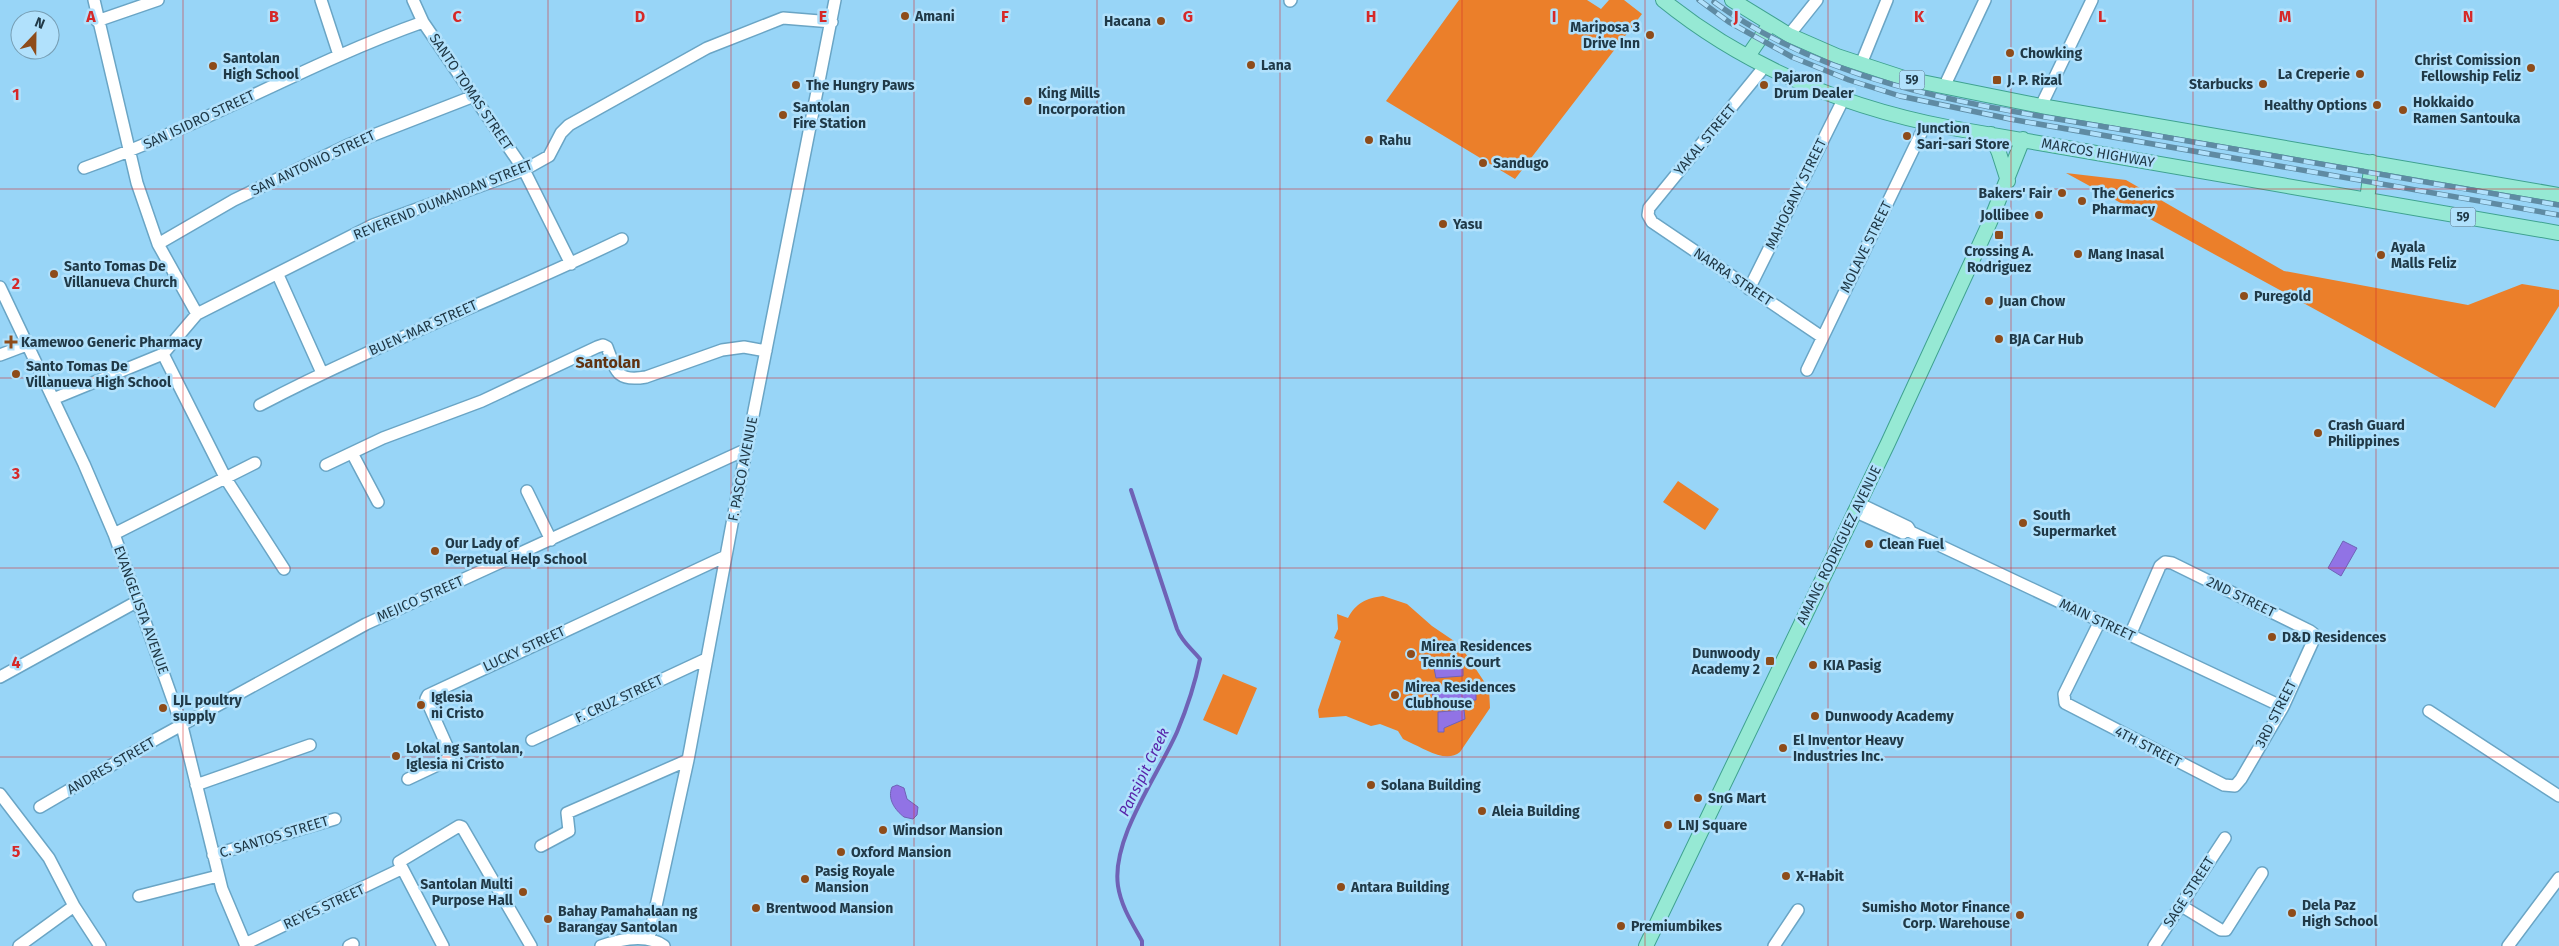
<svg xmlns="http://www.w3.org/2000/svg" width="2559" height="946" viewBox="0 0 2559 946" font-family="'Fira Sans',sans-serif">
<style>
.green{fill:#eb7f2a}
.water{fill:#9173e5;stroke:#6f62b6}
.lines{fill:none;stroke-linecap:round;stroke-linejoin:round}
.stream{stroke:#6f62b6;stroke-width:4}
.minor-casing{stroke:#6aa5c5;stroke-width:14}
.major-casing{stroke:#3fa290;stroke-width:16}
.minor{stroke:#fff;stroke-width:11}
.major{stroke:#96e9d4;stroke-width:14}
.rail-casing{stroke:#5f8ba3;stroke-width:5.5}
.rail{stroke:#b1e1fc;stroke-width:4;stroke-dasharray:11;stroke-linecap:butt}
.grid{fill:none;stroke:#d62828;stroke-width:1;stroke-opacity:0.55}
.poi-dot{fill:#8e4c1a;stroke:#b1e1fc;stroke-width:2}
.labels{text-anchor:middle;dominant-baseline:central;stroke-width:5;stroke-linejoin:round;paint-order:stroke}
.shield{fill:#b1e1fc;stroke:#4c6b7d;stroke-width:1}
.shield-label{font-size:12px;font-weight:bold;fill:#203947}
.poi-label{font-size:14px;font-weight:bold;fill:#203947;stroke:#b1e1fc;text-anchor:start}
.street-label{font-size:14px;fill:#203947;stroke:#b1e1fc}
.water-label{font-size:15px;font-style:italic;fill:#5723aa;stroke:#b1e1fc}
.quarter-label{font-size:16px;font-weight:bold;fill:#603210;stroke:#b1e1fc}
.grid-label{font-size:16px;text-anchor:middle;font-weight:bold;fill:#d62828;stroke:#b1e1fc;stroke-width:5;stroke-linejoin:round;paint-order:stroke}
</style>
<rect width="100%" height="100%" fill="#98d5f7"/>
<path class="green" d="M1459 0H1587L1601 9 1609 0H1624L1642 14 1515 179 1386 101Z
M2066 173 2126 180 2284 271 2468 305 2522 284 2559 290V306L2495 408Z
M1678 481 1719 509 1705 530 1663 502Z
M1383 596 1407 604 1432 626 1460 645 1489 689 1490 708 1460 752C1446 764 1423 748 1409 742L1403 739 1398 731 1380 724 1371 726 1346 716 1319 718 1318 710 1341 641 1334 638 1338 629 1337 614 1348 618C1356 603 1366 598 1383 596Z
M1223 674 1257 688 1237 735 1203 720Z"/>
<path class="water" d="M2343 541 2357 548 2341 576 2328 568Z
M1439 659 1463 669V676L1436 678 1434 668Z
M1476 685V700L1433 702 1432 687Z
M1464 710 1465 719 1444 728V732H1438V712Z
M897 785 904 788 907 799 918 807 917 815 913 819 904 817C895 810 887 799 892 787Z"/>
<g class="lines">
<path class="stream" d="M1131 490 1177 629C1182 642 1191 648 1200 659 1195 684 1187 708 1177 732 1158 775 1111 839 1118 886 1121 906 1132 923 1142 941V946"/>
<g class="minor-casing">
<path id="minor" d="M94 0 137 183 158 244 197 314
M321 0 339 55
M413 0 423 22 524 170 571 264
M1290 1 1291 0
M97 21 158 0
M1789 35 1817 0
M1861 64 1887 0
M1765 66 1649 208 1648 215 1652 222 1822 337
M1944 87 1985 0
M2041 106 2092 0
M84 168C200 127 307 63 423 22
M158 244 234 200 348 145 474 96
M278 275 322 373
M0 287 84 464 114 534 182 726 222 889 246 946
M1749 289 1843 100
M163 354 226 479 284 569
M0 355 29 344
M1807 370 1926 123
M53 399 163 354 197 314 373 225 524 170 549 156 561 133 569 125 707 48 783 18 832 22
M260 405C378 343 503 297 622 239
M352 453 378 502
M326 465 383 438 482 401 597 347 603 345 607 347C616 372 617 382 646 377L722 350 744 347 766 351
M527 491 551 540
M1858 503 1908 527 1911 532 2283 707
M1854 511 1903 533
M114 534 255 463
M2100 621 2064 694 2065 703 2224 785 2235 786 2241 779 2283 707 2314 639V634L2310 631 2172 563 2165 562 2160 566 2130 635
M0 677 138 601
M2429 711 2559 796
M532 740 706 659
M408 779 444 762 451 755 426 699 428 695 726 556
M196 785 310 745
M0 794 49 858 74 906 100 946
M40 807 158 738 366 624 747 449
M541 846 569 831 567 813 688 760
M213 855 335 819
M139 896 218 876
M2180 905 2221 930H2226L2262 873
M649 938 688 760 737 497 835 0
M245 944 401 869
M19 946 74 906
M349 946 353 944
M443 946 399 862 459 826 462 827 531 946
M601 946C621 939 646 933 664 946
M1774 946 1798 910
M2154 946 2225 838
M2508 946 2559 878"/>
</g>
<g class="major-casing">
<path id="major" d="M1663 0C1747 68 1847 108 1952 128L2559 233
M1732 0 1789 35 1837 56 1907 79 2041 106 2559 195
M1748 56 1770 24
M1991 134 1999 153 2008 181
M2367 200 2372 162
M1646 946 1888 443 1990 222 2023 139"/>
</g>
<use href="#minor" class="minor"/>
<use href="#major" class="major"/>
<g class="rail-casing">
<path id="rail" d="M1699 0 1729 22 1792 57 1849 80 1900 96 2010 119 2559 215
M1714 2C1840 93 1999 108 2147 134 2285 158 2422 182 2559 205"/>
</g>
<use href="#rail" class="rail"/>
</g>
<path class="grid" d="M183 0V946M366 0V946M548 0V946M731 0V946M914 0V946M1097 0V946M1280 0V946M1462 0V946M1645 0V946M1828 0V946M2011 0V946M2193 0V946M2376 0V946M0 189H2559M0 378H2559M0 568H2559M0 757H2559"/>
<g class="poi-dot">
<circle cx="905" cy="16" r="5"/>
<circle cx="1161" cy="21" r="5"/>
<circle cx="1650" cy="35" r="5"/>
<circle cx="2010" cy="53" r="5"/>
<circle cx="1251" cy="65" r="5"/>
<circle cx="213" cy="66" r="5"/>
<circle cx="2531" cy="68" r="5"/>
<circle cx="2360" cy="74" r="5"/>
<rect x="1992" y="75" width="10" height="10" rx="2.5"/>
<circle cx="2263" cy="84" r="5"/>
<circle cx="796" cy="85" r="5"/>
<circle cx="1764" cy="85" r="5"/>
<circle cx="1028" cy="101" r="5"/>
<circle cx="2377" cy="105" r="5"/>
<circle cx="2403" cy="110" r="5"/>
<circle cx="783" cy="115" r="5"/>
<circle cx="1907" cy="136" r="5"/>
<circle cx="1369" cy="140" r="5"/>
<circle cx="1483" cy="163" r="5"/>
<circle cx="2062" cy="193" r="5"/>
<circle cx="2082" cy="201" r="5"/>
<circle cx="2039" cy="215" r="5"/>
<circle cx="1443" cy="224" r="5"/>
<rect x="1994" y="230" width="10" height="10" rx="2.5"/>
<circle cx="2078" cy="254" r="5"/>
<circle cx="2381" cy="255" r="5"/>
<circle cx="54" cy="274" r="5"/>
<circle cx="2244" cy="296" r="5"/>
<circle cx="1989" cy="301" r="5"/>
<circle cx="1999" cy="339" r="5"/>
<path d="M8.5 334.5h5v5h5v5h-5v5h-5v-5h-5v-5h5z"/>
<circle cx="16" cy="374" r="5"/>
<circle cx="2318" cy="433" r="5"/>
<circle cx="2023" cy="523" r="5"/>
<circle cx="1869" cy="544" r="5"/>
<circle cx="435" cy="551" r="5"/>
<circle cx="2272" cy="637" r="5"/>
<circle cx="1411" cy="654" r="5"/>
<rect x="1765" y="656" width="10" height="10" rx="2.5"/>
<circle cx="1813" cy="665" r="5"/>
<circle cx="1395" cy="695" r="5"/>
<circle cx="421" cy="705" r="5"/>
<circle cx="163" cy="708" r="5"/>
<circle cx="1815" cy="716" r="5"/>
<circle cx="1783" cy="748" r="5"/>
<circle cx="396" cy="756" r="5"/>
<circle cx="1371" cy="785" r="5"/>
<circle cx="1698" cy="798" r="5"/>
<circle cx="1482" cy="811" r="5"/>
<circle cx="1668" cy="825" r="5"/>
<circle cx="883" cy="830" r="5"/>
<circle cx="841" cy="852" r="5"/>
<circle cx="1786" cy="876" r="5"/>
<circle cx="805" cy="879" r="5"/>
<circle cx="1341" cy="887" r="5"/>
<circle cx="523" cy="892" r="5"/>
<circle cx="756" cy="908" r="5"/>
<circle cx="2292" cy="913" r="5"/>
<circle cx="2020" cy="915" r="5"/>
<circle cx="548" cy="919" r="5"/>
<circle cx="1621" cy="926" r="5"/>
</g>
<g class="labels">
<g class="shield">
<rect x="1899.5" y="70.5" width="25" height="19" rx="4"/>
<rect x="2450.5" y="207.5" width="25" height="19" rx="4"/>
</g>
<g class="shield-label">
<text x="1912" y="80">59</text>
<text x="2463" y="217">59</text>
</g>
<g class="poi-label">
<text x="915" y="16">Amani</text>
<text x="1151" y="21" text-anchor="end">Hacana</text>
<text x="1640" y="27" text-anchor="end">Mariposa 3<tspan x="1640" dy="16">Drive Inn</tspan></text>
<text x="2020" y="53">Chowking</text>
<text x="223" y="58">Santolan<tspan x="223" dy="16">High School</tspan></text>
<text x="2521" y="60" text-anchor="end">Christ Comission<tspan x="2521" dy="16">Fellowship Feliz</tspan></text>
<text x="1261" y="65">Lana</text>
<text x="2350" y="74" text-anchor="end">La Creperie</text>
<text x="1774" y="77">Pajaron<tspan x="1774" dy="16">Drum Dealer</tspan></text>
<text x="2007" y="80">J. P. Rizal</text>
<text x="2253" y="84" text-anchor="end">Starbucks</text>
<text x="806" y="85">The Hungry Paws</text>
<text x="1038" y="93">King Mills<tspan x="1038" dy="16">Incorporation</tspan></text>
<text x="2413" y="102">Hokkaido<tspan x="2413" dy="16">Ramen Santouka</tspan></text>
<text x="2367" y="105" text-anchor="end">Healthy Options</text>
<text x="793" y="107">Santolan<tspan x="793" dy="16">Fire Station</tspan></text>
<text x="1917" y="128">Junction<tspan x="1917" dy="16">Sari-sari Store</tspan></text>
<text x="1379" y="140">Rahu</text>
<text x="1493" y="163">Sandugo</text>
<text x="2052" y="193" text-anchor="end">Bakers' Fair</text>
<text x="2092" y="193">The Generics<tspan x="2092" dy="16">Pharmacy</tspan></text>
<text x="2029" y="215" text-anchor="end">Jollibee</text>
<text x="1453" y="224">Yasu</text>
<text x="2391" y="247">Ayala<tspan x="2391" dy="16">Malls Feliz</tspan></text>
<text x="1999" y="251" text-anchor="middle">Crossing A.<tspan x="1999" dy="16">Rodriguez</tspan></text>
<text x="2088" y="254">Mang Inasal</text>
<text x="64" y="266">Santo Tomas De<tspan x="64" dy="16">Villanueva Church</tspan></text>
<text x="2254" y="296">Puregold</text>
<text x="1999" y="301">Juan Chow</text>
<text x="2009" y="339">BJA Car Hub</text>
<text x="21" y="342">Kamewoo Generic Pharmacy</text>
<text x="26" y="366">Santo Tomas De<tspan x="26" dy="16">Villanueva High School</tspan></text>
<text x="2328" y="425">Crash Guard<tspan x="2328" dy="16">Philippines</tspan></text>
<text x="2033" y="515">South<tspan x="2033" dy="16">Supermarket</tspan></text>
<text x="445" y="543">Our Lady of<tspan x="445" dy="16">Perpetual Help School</tspan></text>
<text x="1879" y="544">Clean Fuel</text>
<text x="2282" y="637">D&amp;D Residences</text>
<text x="1421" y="646">Mirea Residences<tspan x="1421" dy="16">Tennis Court</tspan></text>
<text x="1760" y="653" text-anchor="end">Dunwoody<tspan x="1760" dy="16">Academy 2</tspan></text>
<text x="1823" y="665">KIA Pasig</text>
<text x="1405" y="687">Mirea Residences<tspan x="1405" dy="16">Clubhouse</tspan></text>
<text x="431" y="697">Iglesia<tspan x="431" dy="16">ni Cristo</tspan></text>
<text x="173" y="700">LJL poultry<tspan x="173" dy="16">supply</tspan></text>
<text x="1825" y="716">Dunwoody Academy</text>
<text x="1793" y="740">El Inventor Heavy<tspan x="1793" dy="16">Industries Inc.</tspan></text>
<text x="406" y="748">Lokal ng Santolan,<tspan x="406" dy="16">Iglesia ni Cristo</tspan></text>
<text x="1381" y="785">Solana Building</text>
<text x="1708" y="798">SnG Mart</text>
<text x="1492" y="811">Aleia Building</text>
<text x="1678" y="825">LNJ Square</text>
<text x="893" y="830">Windsor Mansion</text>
<text x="851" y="852">Oxford Mansion</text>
<text x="815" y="871">Pasig Royale<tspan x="815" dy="16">Mansion</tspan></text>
<text x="1796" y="876">X-Habit</text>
<text x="513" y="884" text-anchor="end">Santolan Multi<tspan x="513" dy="16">Purpose Hall</tspan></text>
<text x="1351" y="887">Antara Building</text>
<text x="2302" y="905">Dela Paz<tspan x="2302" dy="16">High School</tspan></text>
<text x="2010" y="907" text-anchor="end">Sumisho Motor Finance<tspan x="2010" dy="16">Corp. Warehouse</tspan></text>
<text x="766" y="908">Brentwood Mansion</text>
<text x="558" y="911">Bahay Pamahalaan ng<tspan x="558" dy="16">Barangay Santolan</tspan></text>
<text x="1631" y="926">Premiumbikes</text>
</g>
<g class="street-label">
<text transform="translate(471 92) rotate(56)">SANTO TOMAS STREET</text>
<text transform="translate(199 120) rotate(-25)">SAN ISIDRO STREET</text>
<text transform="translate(1705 140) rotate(-50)">YAKAL STREET</text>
<text transform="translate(2098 153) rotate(10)">MARCOS HIGHWAY</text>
<text transform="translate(313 163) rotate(-25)">SAN ANTONIO STREET</text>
<text transform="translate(1796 194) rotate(-64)">MAHOGANY STREET</text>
<text transform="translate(443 200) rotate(-22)">REVEREND DUMANDAN STREET</text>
<text transform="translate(1866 247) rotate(-64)">MOLAVE STREET</text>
<text transform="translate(1733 277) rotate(34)">NARRA STREET</text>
<text transform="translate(423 328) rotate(-24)">BUEN-MAR STREET</text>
<text transform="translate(743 469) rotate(-79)">F. PASCO AVENUE</text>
<text transform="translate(1839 545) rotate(-64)">AMANG RODRIGUEZ AVENUE</text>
<text transform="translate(2241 597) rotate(26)">2ND STREET</text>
<text transform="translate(420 599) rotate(-24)">MEJICO STREET</text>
<text transform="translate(141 610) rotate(70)">EVANGELISTA AVENUE</text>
<text transform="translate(2097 620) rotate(25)">MAIN STREET</text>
<text transform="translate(524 649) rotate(-25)">LUCKY STREET</text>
<text transform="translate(619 699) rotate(-25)">F. CRUZ STREET</text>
<text transform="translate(2276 714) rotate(-63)">3RD STREET</text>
<text transform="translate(2148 747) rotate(27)">4TH STREET</text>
<text transform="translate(111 766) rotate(-30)">ANDRES STREET</text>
<text transform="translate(274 837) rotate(-17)">C. SANTOS STREET</text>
<text transform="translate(2189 892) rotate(-57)">SAGE STREET</text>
<text transform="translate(324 907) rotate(-25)">REYES STREET</text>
</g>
<g class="water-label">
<text transform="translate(1144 772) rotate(-64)">Pansipit Creek</text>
</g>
<g class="quarter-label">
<text x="608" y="362">Santolan</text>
</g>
</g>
<g class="grid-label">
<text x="91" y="22">A</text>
<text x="274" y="22">B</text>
<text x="457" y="22">C</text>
<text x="640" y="22">D</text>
<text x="823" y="22">E</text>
<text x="1005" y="22">F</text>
<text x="1188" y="22">G</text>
<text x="1371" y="22">H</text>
<text x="1554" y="22">I</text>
<text x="1736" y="22">J</text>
<text x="1919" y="22">K</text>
<text x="2102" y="22">L</text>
<text x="2285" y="22">M</text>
<text x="2468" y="22">N</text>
<text x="16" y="100">1</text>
<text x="16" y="289">2</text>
<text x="16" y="479">3</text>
<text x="16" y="668">4</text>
<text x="16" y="857">5</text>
</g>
<g transform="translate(35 35) rotate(22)"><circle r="24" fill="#b1e1fc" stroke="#779eb4"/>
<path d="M0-4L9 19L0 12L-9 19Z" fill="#8e4c1a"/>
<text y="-8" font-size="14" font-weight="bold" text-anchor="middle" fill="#203947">N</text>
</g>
</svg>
